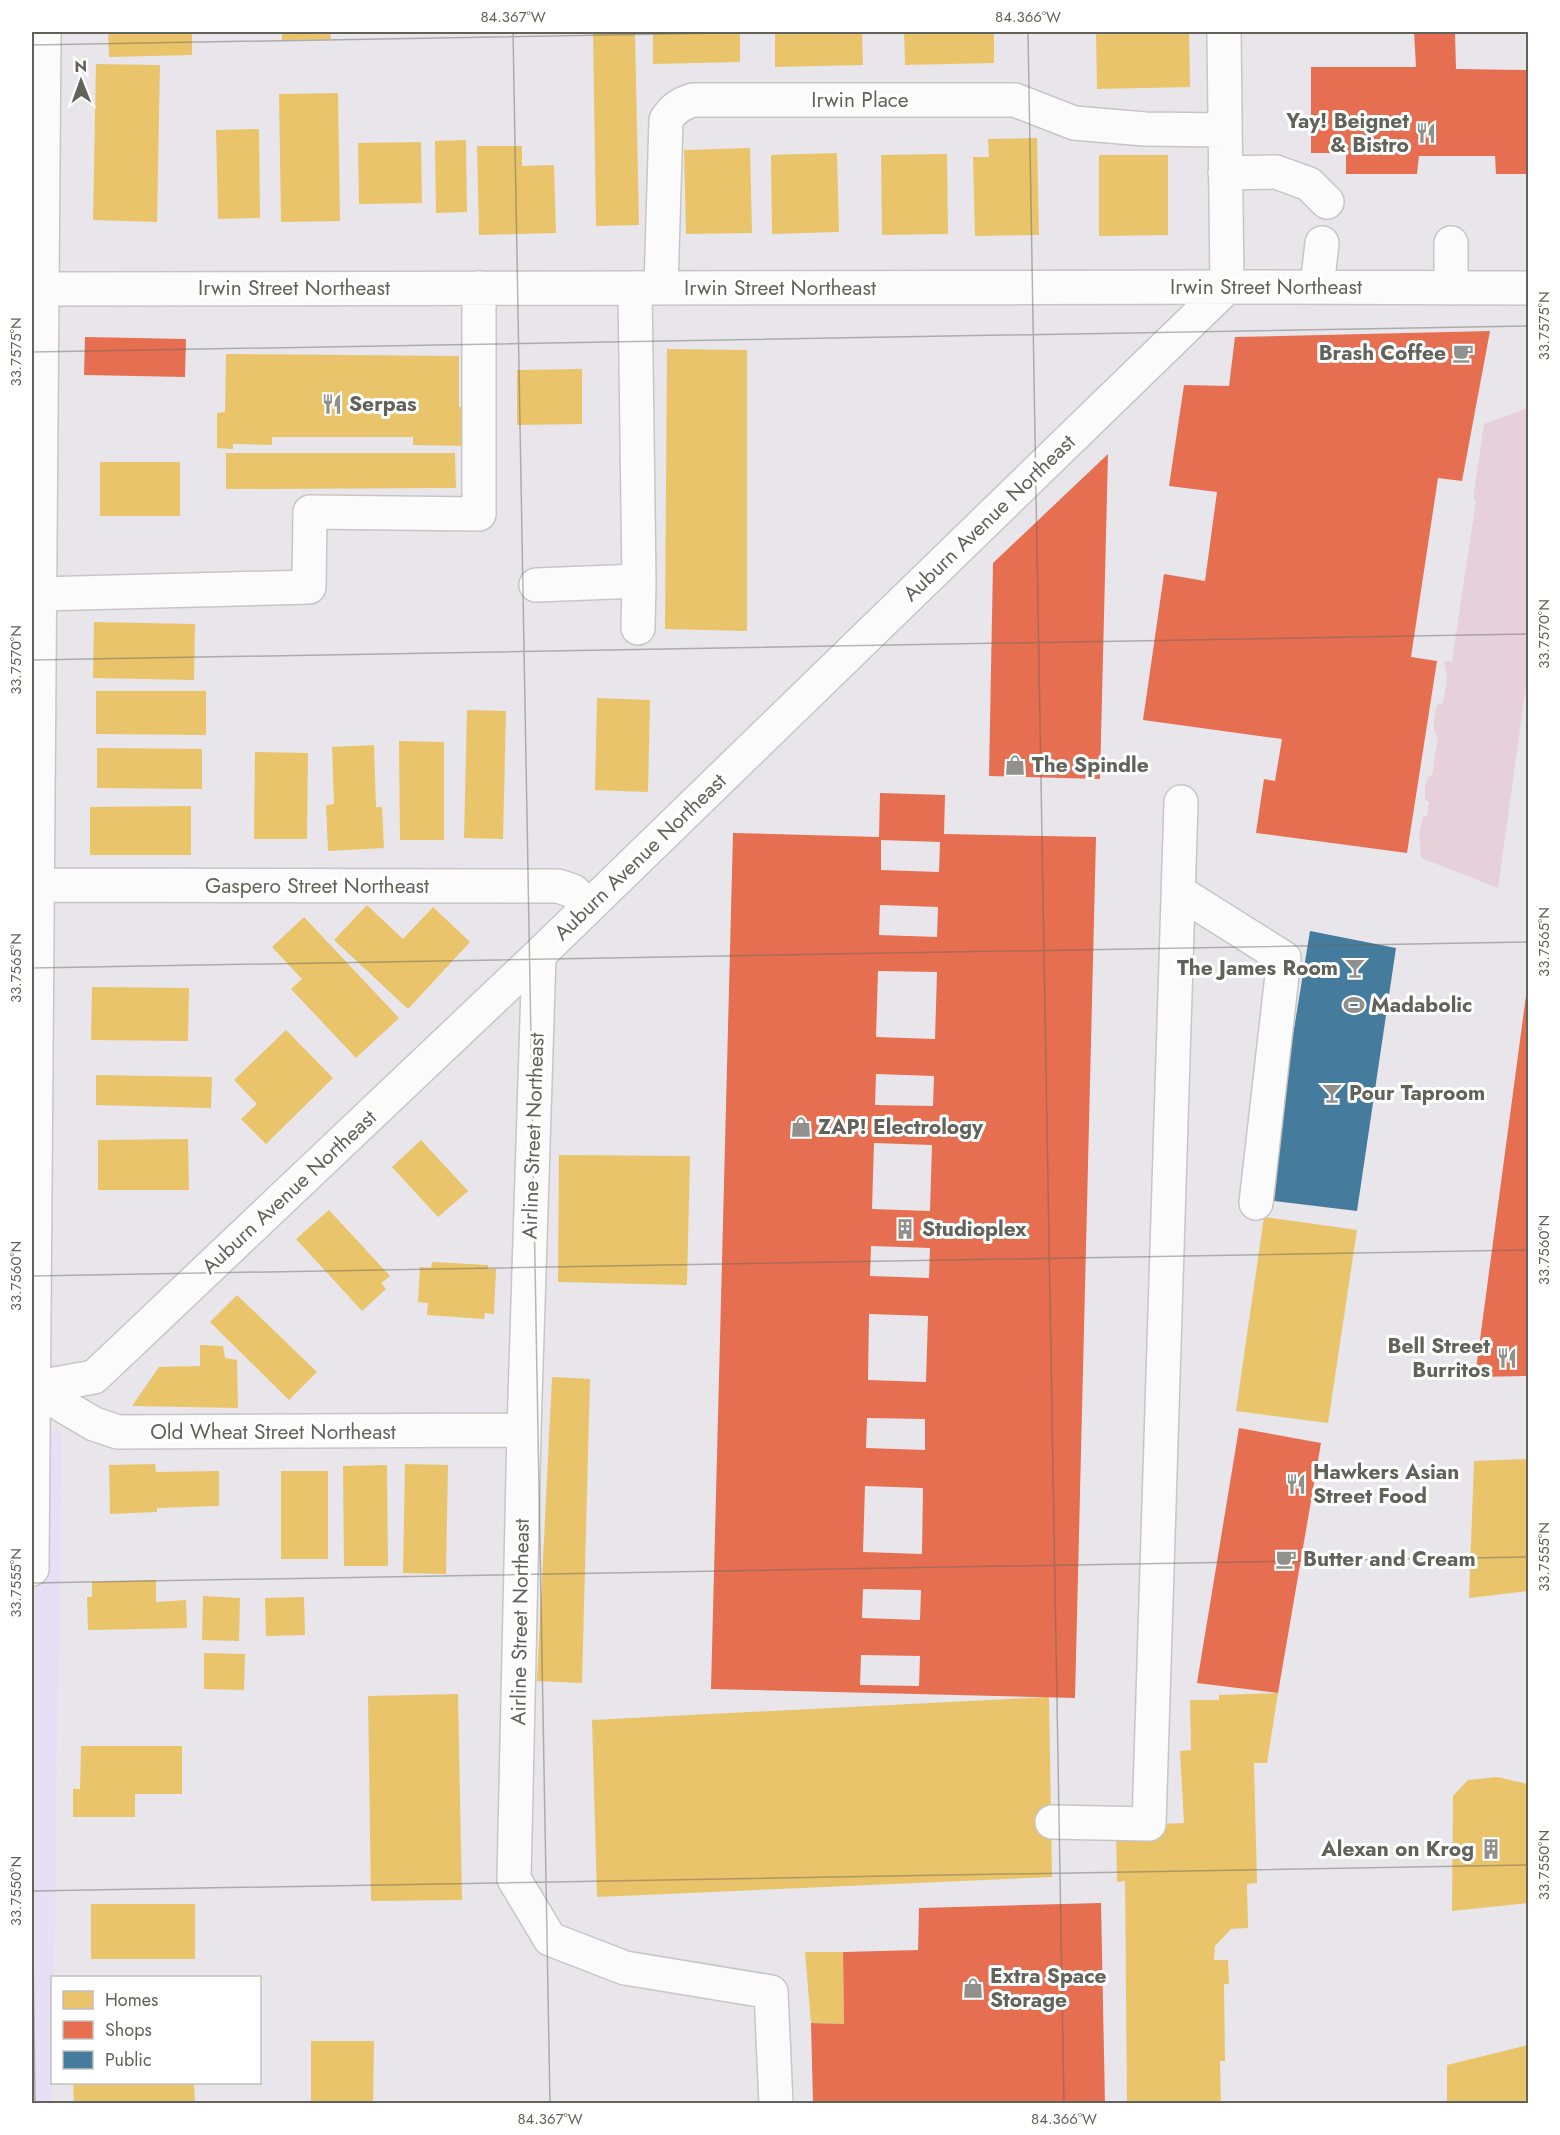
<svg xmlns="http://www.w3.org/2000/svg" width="1560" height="2135" viewBox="0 0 1560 2135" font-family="Jost,sans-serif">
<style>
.commercial{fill:#e8def5}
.green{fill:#e6d1da}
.homes{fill:#e9c46a}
.shops{fill:#e76f51;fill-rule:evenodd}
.public{fill:#457b9d}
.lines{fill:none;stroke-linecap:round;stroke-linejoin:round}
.minor-casing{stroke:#c7c6c5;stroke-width:36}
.minor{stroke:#fcfbfc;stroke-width:33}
.ticks{fill:none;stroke:#61635b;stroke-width:1.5;stroke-opacity:0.45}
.labels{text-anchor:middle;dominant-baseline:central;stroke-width:6;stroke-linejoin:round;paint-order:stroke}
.street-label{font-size:21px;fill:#61635b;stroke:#fff}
.poi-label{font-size:21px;font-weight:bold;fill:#61635b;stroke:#fff;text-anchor:start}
.neatline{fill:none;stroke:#61635b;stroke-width:2}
.ticks-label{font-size:15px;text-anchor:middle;fill:#61635b}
</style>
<rect width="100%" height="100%" fill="#e8e6eb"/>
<path class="commercial" d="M32 1429 62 1432 52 2104 32 2103Z"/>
<path class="green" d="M1528 408V672L1498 888 1421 858 1419 833 1423 817 1427 816 1429 802 1425 800V787L1428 777 1432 776 1438 737C1430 728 1435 715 1437 705L1443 703 1447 678 1444 661H1452L1476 500 1473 499 1484 424Z"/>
<path class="homes" d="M108 32H192V55L109 57Z
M282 32H330L331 39 282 40Z
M593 32H635L639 225 596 226Z
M653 32H740V62L653 64Z
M775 32H862L863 65 775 67Z
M904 32H994V63L905 65Z
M1096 32H1189L1190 87 1097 89Z
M96 64 160 65 157 222 93 220Z
M338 93 340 221 281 222 279 94Z
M259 129 260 218 218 219 216 130Z
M1037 138 1039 235 975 236 973 157H989L988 139Z
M466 140 467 212 436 213 435 141Z
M421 142 422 203 359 204 358 143Z
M477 146H522V166L554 165 556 233 479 235Z
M750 148 752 233 686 234 684 150Z
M837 153 839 232 772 234 771 155Z
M947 154 948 234 882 235 881 155Z
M1099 155H1168V235L1099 236Z
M667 349 747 350V631L665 629Z
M226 354 459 356V407L468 408V446L413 445V437H272V445L233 444V449L217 448V413L225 412Z
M582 369V424L517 425V370Z
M226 453H455L456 488 226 489Z
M100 462H180V516H100Z
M94 622 195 624 194 680 93 678Z
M96 691H206V735L96 734Z
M597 698 650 700 648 792 595 790Z
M467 710 506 711 503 839 464 838Z
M399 741 444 742V840H400Z
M374 745 376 807H382L384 848 328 851 326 805 334 804 332 747Z
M97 748 202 749V789L97 788Z
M255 752 308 753 307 839H254Z
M191 806V855H90V807Z
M367 905 403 939 433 907 470 942 408 1009 334 940Z
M304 917 399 1018 356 1058 291 989 302 979 272 947Z
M92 987 189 988 188 1041 91 1040Z
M286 1030 333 1078 266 1144 241 1119 257 1104 234 1080Z
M96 1075 212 1077 211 1108 96 1105Z
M188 1139 189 1190H98V1140Z
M421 1140 468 1191 438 1217 392 1167Z
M559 1155 690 1156 687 1285 558 1282Z
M329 1210 390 1276 381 1283 386 1289 362 1311 296 1239Z
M1264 1217 1357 1230 1328 1423 1236 1411Z
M432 1262 488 1265V1269H496L494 1314 485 1313 484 1319 427 1315 428 1303 418 1302 420 1267 431 1268Z
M237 1295 317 1372 289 1400 210 1322Z
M200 1345 223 1346 225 1358 237 1360 238 1408 132 1406 159 1367 200 1366Z
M552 1377 590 1379 582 1683 537 1681Z
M1528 1459V1591L1469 1598 1474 1461Z
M155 1464 156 1472 219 1471V1506L157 1508V1512L110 1514 109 1465Z
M405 1464 448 1465 446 1574 403 1573Z
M387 1465 388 1566H344L343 1466Z
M281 1471H328V1559H281Z
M156 1580V1602L186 1600 187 1628 88 1630 87 1597H92V1582Z
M203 1596 240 1598 239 1641 202 1640Z
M304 1597 305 1635 266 1636 265 1598Z
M204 1653 245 1654 244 1690 204 1689Z
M1278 1693 1267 1763H1254L1257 1883 1247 1884 1248 1928 1231 1929 1215 1946 1214 1960H1228L1229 1984H1224L1225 2061H1220L1221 2104H1127L1125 1881 1117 1882 1116 1826 1184 1823 1180 1751 1191 1750 1190 1700H1219V1695Z
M458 1694 462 1900 371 1901 368 1696Z
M1049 1697 1052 1877 597 1897 592 1720Z
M81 1746H182V1794H135V1817H73V1789H80Z
M1497 1777 1528 1784V1903L1452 1911 1453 1796 1468 1780Z
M91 1904H195V1959H91Z
M805 1952H843L844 2024 811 2023Z
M311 2041H374L373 2104H311Z
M1528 2045V2104H1447V2065Z
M73 2082H194L195 2104H74Z"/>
<path class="shops" d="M1414 32H1455L1456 69 1528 70V174H1496L1495 156H1419L1417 174H1346V153H1311V67H1416Z
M1490 331 1462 481 1438 478 1411 657 1437 661 1407 853 1256 833 1264 779 1275 781 1282 739 1143 720 1164 574 1205 581 1217 492 1169 486 1184 385 1229 386 1235 337Z
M85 337 186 339 185 377 84 375Z
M1108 454 1100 779 989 776 993 563Z
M880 793 945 795 944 834 1096 837 1075 1698 711 1689 733 833 879 837ZM881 840 940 842 939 872 881 870ZM880 905 938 907 937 937 879 935ZM878 971 937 972 935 1039 876 1037ZM876 1074 934 1076 933 1106 875 1105ZM874 1143 932 1145 930 1211 872 1209ZM871 1246 930 1248 929 1278 870 1276ZM869 1314 928 1316 926 1382 868 1380ZM867 1418 925 1419V1450L866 1448ZM865 1486 923 1488 922 1554 863 1552ZM863 1589 921 1590 920 1620 862 1618ZM861 1655 920 1656 919 1686 860 1685Z
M1527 988 1528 1376 1475 1377Z
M1239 1428 1321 1443 1278 1693 1197 1683Z
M1101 1903 1105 2104H813L811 2023 844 2024 843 1952 918 1950 919 1908Z"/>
<path class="public" d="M1310 931 1396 948 1357 1211 1266 1200Z"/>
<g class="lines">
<g class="minor-casing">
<path id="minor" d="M1224 32 1227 287
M1225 173 1276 172 1309 184 1327 202
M1317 287 1322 243
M661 288 666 120C673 109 680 104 693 100H1015L1074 123 1145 129 1225 130
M1451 288V243
M32 289 1255 287 1528 288
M536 585 639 581 635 288
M39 594 309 587 310 512 479 514V288
M638 628 639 581
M37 885 558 886 573 891 589 906
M1179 892 1284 958 1256 1203
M539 955 524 1430 514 1879 550 1939 625 1968 771 1992 776 2104
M32 1388 94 1377 539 955 1227 287
M33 1388 94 1424 118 1432 524 1430
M32 1569 44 32
M1052 1822 1149 1824 1181 802"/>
</g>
<use href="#minor" class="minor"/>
</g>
<path class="ticks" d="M513 32 550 2104M1028 32 1064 2104M32 45 780 32M32 352 1528 326M32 660 1528 634M32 968 1528 942M32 1276 1528 1250M32 1583 1528 1557M32 1879 35 2104M32 1891 1528 1865"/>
<defs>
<g id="restaurant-bare" transform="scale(1.62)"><path d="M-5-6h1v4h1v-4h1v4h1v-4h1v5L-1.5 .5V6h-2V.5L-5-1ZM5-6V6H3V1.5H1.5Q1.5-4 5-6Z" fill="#90918d" stroke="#fff" stroke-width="2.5" paint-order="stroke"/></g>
<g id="cafe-bare" transform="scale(1.62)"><path d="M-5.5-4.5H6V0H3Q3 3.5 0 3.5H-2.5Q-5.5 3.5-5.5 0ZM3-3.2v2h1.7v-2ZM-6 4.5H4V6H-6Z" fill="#90918d" stroke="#fff" stroke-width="2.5" paint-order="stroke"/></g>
<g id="shop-bare" transform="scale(1.62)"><path d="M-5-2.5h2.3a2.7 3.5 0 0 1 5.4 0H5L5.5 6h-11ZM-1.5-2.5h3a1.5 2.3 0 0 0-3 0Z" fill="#90918d" stroke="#fff" stroke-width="2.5" paint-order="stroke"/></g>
<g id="bar-bare" transform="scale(1.62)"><path d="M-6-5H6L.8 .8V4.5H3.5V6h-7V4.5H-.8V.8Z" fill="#90918d" stroke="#fff" stroke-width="2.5" paint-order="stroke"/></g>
<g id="stadium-bare" transform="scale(1.62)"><path d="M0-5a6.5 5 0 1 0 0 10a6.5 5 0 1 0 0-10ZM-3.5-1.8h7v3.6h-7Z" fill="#90918d" stroke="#fff" stroke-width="2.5" paint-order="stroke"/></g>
<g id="building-bare" transform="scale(1.62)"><path d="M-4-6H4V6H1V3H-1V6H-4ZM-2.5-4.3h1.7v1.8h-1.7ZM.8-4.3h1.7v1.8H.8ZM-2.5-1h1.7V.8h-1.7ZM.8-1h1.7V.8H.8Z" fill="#90918d" stroke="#fff" stroke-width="2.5" paint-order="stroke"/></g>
</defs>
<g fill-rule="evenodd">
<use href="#restaurant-bare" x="1426" y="133"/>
<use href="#cafe-bare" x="1463" y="353"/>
<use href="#restaurant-bare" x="332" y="404"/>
<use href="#shop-bare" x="1015" y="765"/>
<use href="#bar-bare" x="1355" y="968"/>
<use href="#stadium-bare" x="1354" y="1005"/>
<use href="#bar-bare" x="1332" y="1093"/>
<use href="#shop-bare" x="801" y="1127"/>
<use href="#building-bare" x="905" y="1229"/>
<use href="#restaurant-bare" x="1507" y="1358"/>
<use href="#restaurant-bare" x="1296" y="1484"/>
<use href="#cafe-bare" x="1286" y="1559"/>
<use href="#building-bare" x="1491" y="1849"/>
<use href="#shop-bare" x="973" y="1988"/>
</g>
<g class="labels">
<g class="street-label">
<text x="860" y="100">Irwin Place</text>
<text x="1266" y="287">Irwin Street Northeast</text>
<text x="294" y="288">Irwin Street Northeast</text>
<text x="780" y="288">Irwin Street Northeast</text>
<text transform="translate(989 518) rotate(-44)">Auburn Avenue Northeast</text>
<text transform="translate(640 857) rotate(-44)">Auburn Avenue Northeast</text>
<text x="317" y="886">Gaspero Street Northeast</text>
<text transform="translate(533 1136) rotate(-88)">Airline Street Northeast</text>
<text transform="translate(289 1192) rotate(-43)">Auburn Avenue Northeast</text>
<text x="273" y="1432">Old Wheat Street Northeast</text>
<text transform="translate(520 1622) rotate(-89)">Airline Street Northeast</text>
</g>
<g class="poi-label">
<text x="1409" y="121" text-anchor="end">Yay! Beignet<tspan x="1409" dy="24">&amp; Bistro</tspan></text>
<text x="1446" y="353" text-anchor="end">Brash Coffee</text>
<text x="349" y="404">Serpas</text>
<text x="1032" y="765">The Spindle</text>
<text x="1338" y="968" text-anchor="end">The James Room</text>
<text x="1371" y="1005">Madabolic</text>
<text x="1349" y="1093">Pour Taproom</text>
<text x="818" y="1127">ZAP! Electrology</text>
<text x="922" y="1229">Studioplex</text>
<text x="1490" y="1346" text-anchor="end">Bell Street<tspan x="1490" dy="24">Burritos</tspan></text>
<text x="1313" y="1472">Hawkers Asian<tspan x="1313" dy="24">Street Food</tspan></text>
<text x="1303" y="1559">Butter and Cream</text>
<text x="1474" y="1849" text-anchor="end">Alexan on Krog</text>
<text x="990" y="1976">Extra Space<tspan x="990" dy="24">Storage</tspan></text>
</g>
</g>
<rect width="1560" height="2135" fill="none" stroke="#ffffff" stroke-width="66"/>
<rect x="51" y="1976" width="210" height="108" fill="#ffffff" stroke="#c0c1bd" stroke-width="1.5"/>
<rect x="63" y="1991" width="30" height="18" fill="#e9c46a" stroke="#c0c1bd" stroke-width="1.5"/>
<text x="105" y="2006" font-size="18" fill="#61635b">Homes</text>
<rect x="63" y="2021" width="30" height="18" fill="#e76f51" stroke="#c0c1bd" stroke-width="1.5"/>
<text x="105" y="2036" font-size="18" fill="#61635b">Shops</text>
<rect x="63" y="2051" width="30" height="18" fill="#457b9d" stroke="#c0c1bd" stroke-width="1.5"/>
<text x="105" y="2066" font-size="18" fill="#61635b">Public</text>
<g transform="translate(81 81) rotate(359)" stroke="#ffffff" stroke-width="4.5" paint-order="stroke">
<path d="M0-4.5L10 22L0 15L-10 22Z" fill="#61635b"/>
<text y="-9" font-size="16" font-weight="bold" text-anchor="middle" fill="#61635b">N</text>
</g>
<rect x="33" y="33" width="1494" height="2069" class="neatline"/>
<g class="ticks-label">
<text x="513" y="22">84.367°W</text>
<text x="1028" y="22">84.366°W</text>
<text transform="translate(1544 326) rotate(-90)" y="5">33.7575°N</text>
<text transform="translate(16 352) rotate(-90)" y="5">33.7575°N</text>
<text transform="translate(1544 634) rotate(-90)" y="5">33.7570°N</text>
<text transform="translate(16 660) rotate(-90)" y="5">33.7570°N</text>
<text transform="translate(1544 942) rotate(-90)" y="5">33.7565°N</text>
<text transform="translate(16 968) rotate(-90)" y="5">33.7565°N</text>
<text transform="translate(1544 1250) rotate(-90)" y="5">33.7560°N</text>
<text transform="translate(16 1276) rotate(-90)" y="5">33.7560°N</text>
<text transform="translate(1544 1557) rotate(-90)" y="5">33.7555°N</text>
<text transform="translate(16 1583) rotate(-90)" y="5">33.7555°N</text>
<text transform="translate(1544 1865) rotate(-90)" y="5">33.7550°N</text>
<text transform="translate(16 1891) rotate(-90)" y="5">33.7550°N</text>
<text x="550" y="2124">84.367°W</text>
<text x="1064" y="2124">84.366°W</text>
</g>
</svg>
